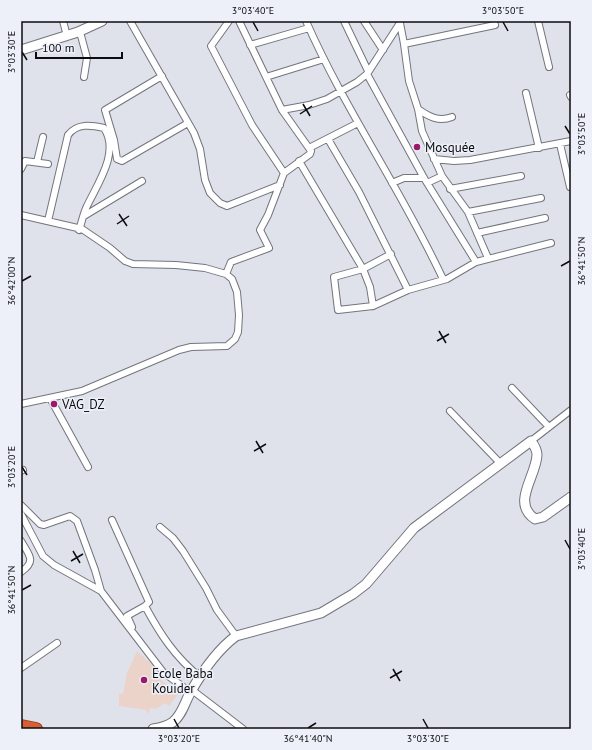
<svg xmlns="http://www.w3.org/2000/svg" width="592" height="750" viewBox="0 0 592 750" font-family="'PT Sans',sans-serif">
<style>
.education{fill:#ebd3ca}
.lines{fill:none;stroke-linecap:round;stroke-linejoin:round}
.street-casing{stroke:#72757c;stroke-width:8}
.secondary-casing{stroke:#72757c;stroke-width:11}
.highway-casing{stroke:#8f4227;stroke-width:14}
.street{stroke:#fff;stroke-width:6}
.secondary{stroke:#fff;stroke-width:9}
.highway{stroke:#d65f34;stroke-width:12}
.ticks{fill:none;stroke:#0b0c0f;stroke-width:1.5}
.poi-dot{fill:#9c1869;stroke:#edf0f8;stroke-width:1.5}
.labels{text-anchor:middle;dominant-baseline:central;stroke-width:3;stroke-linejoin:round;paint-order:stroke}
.poi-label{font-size:13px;fill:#0b0c0f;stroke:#edf0f8;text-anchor:start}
.neatline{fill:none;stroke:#0b0c0f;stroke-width:1.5}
.ticks-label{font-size:10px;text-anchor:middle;fill:#0b0c0f}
</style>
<rect width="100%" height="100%" fill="#e0e2eb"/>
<path class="education" d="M137 651 160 672 157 676 171 688 174 684 181 690 169 706 165 703 156 709 150 708 149 713 146 712 147 710 119 706V693L123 694 127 673Z"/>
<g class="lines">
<g class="street-casing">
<path id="street" d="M63 21 67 36
M130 21 194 133 200 149 205 180 210 193 220 203 227 206 280 185
M229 21 211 46 252 125 284 173 310 154 311 151 282 110 239 21
M306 21C345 110 402 191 443 279
M344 21 368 71
M364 21 383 50
M538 21 549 67
M400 23 404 44 495 25 494 21
M80 32 87 58 84 77
M404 44 409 81 418 109C429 117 439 122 452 117
M250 45 309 28
M367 74 424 178 476 262
M162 76 105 110 114 140 117 159 122 161 188 123
M266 77 324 59
M526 93 539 148
M570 95 571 97
M418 109 422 131 442 176 468 212 541 198
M282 110 309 105 327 99 357 82 367 74 400 23
M328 139 359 192 408 290
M560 144 570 187
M309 148 358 123
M434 159 454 161 470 160 571 141
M299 161 363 269 370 287 373 306 338 310 334 277 363 269 391 254
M37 162 43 137
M21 169 25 161 48 164
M392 183 404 178H424
M427 183 442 176
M450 189 521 176
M468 212 488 258
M21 215 82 229 110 248 125 261 133 264 176 265 205 268 226 274 232 279 237 292 239 315 238 332 235 339 227 346 191 347 179 350 82 391 21 404
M84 216 142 181
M48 221 68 135C77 123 91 125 104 128 120 152 98 183 87 206 83 214 82 222 79 230
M477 233 545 218
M226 274 231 262 269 248 260 230 268 215 284 173
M373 306 408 290 447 279 476 262 551 243
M512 388 549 427
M50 398 88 467
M450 411 501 464
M531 441 571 410
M21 471 23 470
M21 505 40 524 44 525 70 516 77 521 95 570 101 591
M21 514 43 556 54 565 101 591 163 672 190 692
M112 520 149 602 145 606C160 634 175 657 200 677
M160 527 173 538 183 551 206 588 217 610 236 636
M21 541C29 555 37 561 21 572
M132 627 127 616 145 606
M21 668 57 643
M192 690 243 729"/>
</g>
<g class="secondary-casing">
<path id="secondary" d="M21 50 78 32 102 21
M153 729C159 728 168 726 173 722 182 715 185 702 190 693 202 672 217 650 236 636L321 613 353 594 366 584 414 528 531 441C534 445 537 450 537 455 536 477 511 503 535 519L543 517 571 497"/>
</g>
<g class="highway-casing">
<path id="highway" d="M21 726 36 729"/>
</g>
<use href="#street" class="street"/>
<use href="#secondary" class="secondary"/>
<use href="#highway" class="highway"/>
</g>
<path class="ticks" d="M253 22 258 31M503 22 508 31M22 52 27 60M303 104 310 116M300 114 312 106M565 126 570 134M119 214 127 226M117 224 129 216M561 266 570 261M22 281 31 276M439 331 446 343M437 341 449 334M256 441 263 453M254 451 266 444M22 467 27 475M565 540 570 549M73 551 80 563M71 561 83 554M22 590 31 585M393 669 400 681M390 678 402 671M174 719 179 728M423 719 428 728M308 728 316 723"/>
<g class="poi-dot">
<circle cx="417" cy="147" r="4"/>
<circle cx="54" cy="404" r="4"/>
<circle cx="144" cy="680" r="4"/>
</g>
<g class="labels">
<g class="poi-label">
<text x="425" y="147">Mosquée</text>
<text x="62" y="404">VAG_DZ</text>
<text x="152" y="673">Ecole Baba<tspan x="152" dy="15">Kouider</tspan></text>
</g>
</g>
<rect width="592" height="750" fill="none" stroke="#edf0f8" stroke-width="44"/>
<path d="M36 52v6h86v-6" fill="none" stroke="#0b0c0f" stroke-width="2"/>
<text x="42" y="52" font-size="12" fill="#0b0c0f" stroke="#edf0f8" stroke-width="3" paint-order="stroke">100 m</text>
<rect x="22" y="22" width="548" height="706" class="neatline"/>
<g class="ticks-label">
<text x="253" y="14">3°03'40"E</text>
<text x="503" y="14">3°03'50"E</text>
<text transform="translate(11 52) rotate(-90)" y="4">3°03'30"E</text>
<text transform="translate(581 134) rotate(-90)" y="4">3°03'50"E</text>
<text transform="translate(581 261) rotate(-90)" y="4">36°41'50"N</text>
<text transform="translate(11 281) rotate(-90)" y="4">36°42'00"N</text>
<text transform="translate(11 467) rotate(-90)" y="4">3°03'20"E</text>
<text transform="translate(581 549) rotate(-90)" y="4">3°03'40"E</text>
<text transform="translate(11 590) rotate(-90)" y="4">36°41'50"N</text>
<text x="179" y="742">3°03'20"E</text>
<text x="308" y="742">36°41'40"N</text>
<text x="428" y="742">3°03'30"E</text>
</g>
</svg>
